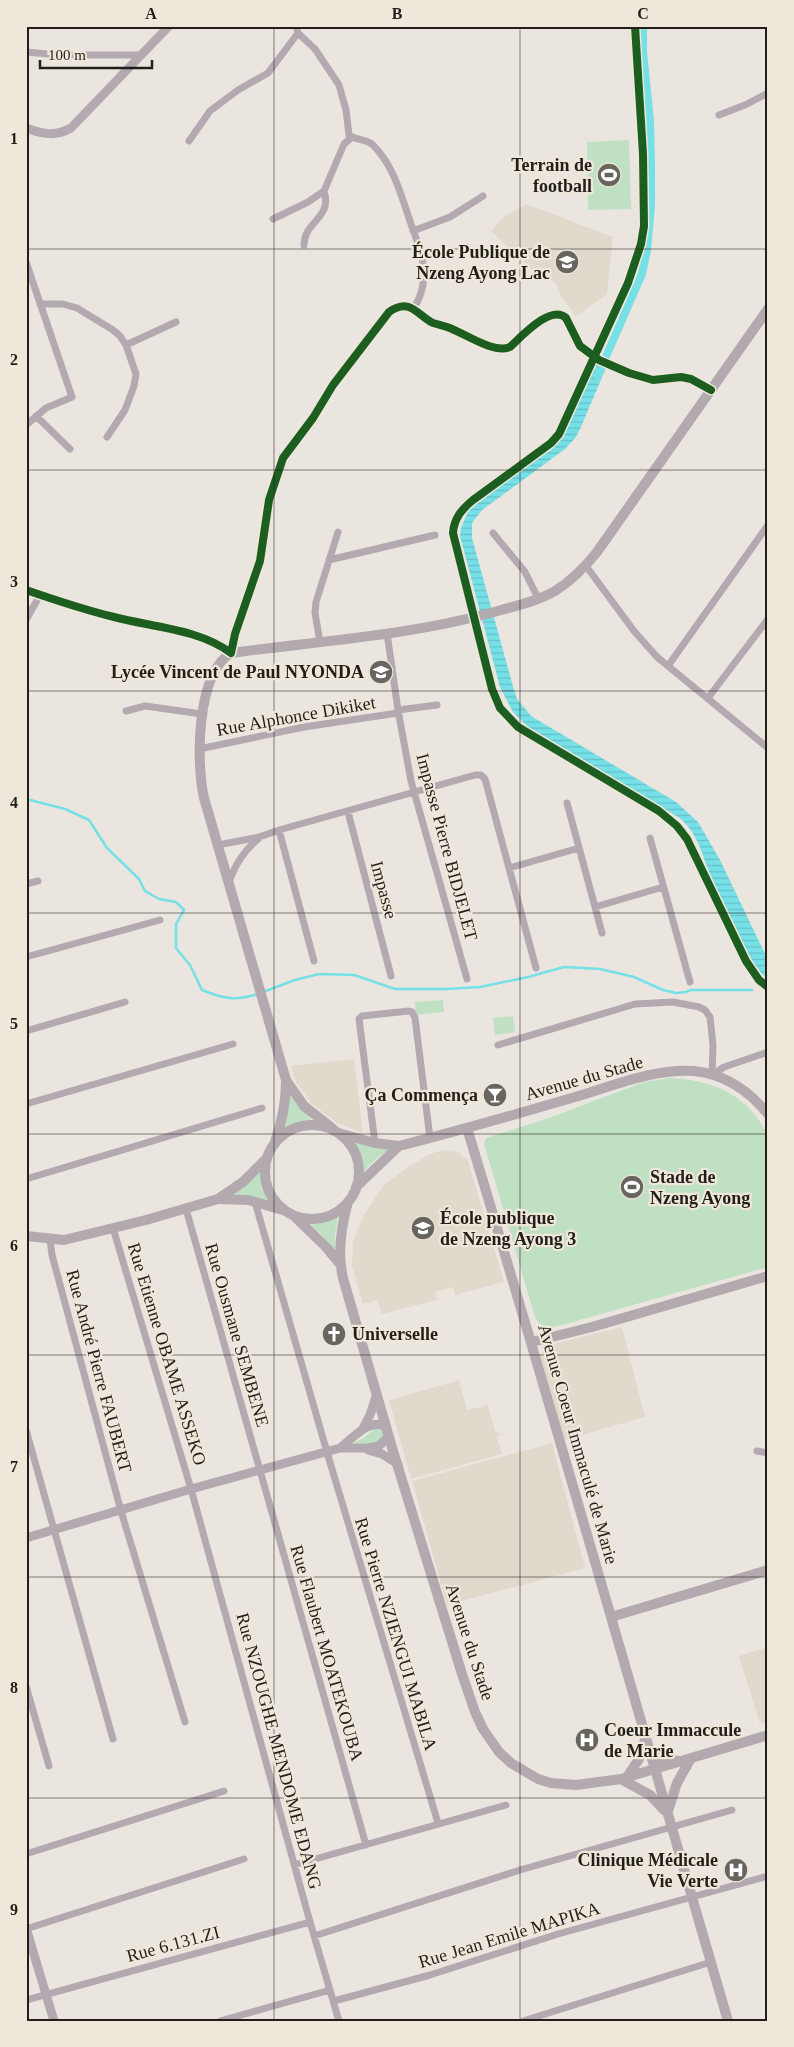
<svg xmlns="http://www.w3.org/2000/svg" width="794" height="2047" viewBox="0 0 794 2047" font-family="Georgia,serif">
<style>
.built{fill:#e1d9cc}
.grass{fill:#c0e0c4}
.water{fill:url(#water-rules)}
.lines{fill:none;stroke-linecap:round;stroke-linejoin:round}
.stream{stroke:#76e0e7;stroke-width:2.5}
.canal{stroke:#76e0e7;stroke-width:8}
.minor{stroke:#b3aab1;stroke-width:7}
.tertiary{stroke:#b3aab1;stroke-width:9}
.secondary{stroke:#b2aaaf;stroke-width:10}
.cycleway-casing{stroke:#efe7da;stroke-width:11}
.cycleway{stroke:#1b5e20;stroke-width:8}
.grid{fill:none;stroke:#221f1a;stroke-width:1;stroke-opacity:0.55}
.labels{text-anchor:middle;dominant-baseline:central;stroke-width:4.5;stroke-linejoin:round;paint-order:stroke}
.poi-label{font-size:18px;font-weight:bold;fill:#221f1a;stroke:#efe7da;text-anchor:end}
.street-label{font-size:18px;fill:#221f1a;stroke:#efe7da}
.neatline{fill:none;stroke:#221f1a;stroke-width:2}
.grid-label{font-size:16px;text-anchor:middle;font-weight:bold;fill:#221f1a}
</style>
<defs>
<pattern id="water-rules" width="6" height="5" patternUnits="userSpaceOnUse" patternTransform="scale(1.25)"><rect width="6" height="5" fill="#76e0e7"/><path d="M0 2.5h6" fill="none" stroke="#66c0c6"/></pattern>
</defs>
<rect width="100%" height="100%" fill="#eae6df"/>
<path class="built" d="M526 204 613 237 607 294 576 316 562 298 555 282 539 276 491 231 502 218Z
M354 1059 363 1133 337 1123 312 1104 296 1082 291 1066Z
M442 1150 459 1152 468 1161 504 1282 455 1295 453 1287 435 1292 437 1300 382 1314 378 1300 363 1304 352 1266 353 1242 363 1216 384 1185 406 1168 430 1154Z
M622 1327 645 1417 564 1440 540 1356 545 1346Z
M459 1380 467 1410 488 1405 495 1431 500 1434 497 1438 502 1454 411 1479 389 1400Z
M552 1443 585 1568 447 1605 412 1481Z
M768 1647V1722L760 1724 739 1656Z"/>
<path class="grass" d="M629 140 631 209 588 210 587 142Z
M443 1000 444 1012 416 1015 415 1002Z
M513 1016 515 1032 495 1035 493 1018Z
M669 1078C713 1080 748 1094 768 1136V1267L548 1329 538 1322 535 1317 484 1144 486 1138 549 1118 644 1082Z
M289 1094 312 1121 298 1123 284 1129Z
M357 1142 389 1150 378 1157 362 1173 361 1162 353 1146Z
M261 1171 262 1189 270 1202 232 1194Z
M339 1214 335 1233V1253L321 1234 310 1225 324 1222Z
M377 1427 382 1428 384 1439 377 1443 355 1444 354 1442 362 1439Z"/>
<path class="water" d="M596 364 606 368 580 429 576 437 565 449 482 510 472 523V538L514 690 517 699 531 716 676 802 698 822 720 860 768 960V980C747 962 719 897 708 869 701 850 695 829 678 817L528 727 513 712 500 687 460 536 461 528 469 509 561 434Z"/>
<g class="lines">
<path class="stream" d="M26 799 65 809 89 820 107 848 139 879 145 891 159 899 176 902 184 910 176 924V948L190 965 202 990C224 999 235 1001 258 994
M263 992 295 980 319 974 354 975 395 989H446L480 987 528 977 564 967 600 969 634 977 663 990 676 993 686 992 691 990H752"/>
<path class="canal" d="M598 375 642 274 647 250 651 206V165L650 121 643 52V26"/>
<path class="minor" d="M296 26 298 33 315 49 339 85 346 110 349 135C356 141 366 138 373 145 393 165 400 192 409 218 414 233 420 247 423 263 425 280 423 293 414 308
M635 26 643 154 644 226 641 244 628 283 559 434 551 443 473 500C462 509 454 518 453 533L492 689 500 708 518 727 659 811 677 826 687 839 746 961 759 980 768 987
M26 52 58 55H142
M719 115 745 105 768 93
M189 141 210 111 238 90 268 73 298 33
M273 219 308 202 324 191
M413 231 450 217 483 196
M304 245C304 221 333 218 324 191L344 144 352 137
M26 262 72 397 46 408 26 425
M40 304H63L77 308 113 330 120 336 126 345 136 374 134 386 125 410 107 437
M126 345 176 322
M36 416 70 449
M493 533 525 572 538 598
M329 560 435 535
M586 566 634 631 657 657 768 748
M26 590C55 600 85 610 114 617 152 627 199 629 231 653L235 634 260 561 269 500 283 458 313 418 333 385 389 312C410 297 417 315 433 323 439 325 446 326 452 329 467 335 495 354 510 347 522 336 551 304 566 318L580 346 599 360 629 373 653 380 681 377 691 379 711 390
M26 620 40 595
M387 633 398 710 411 781 467 979
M320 642 315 613 316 602 338 532
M668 666 768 525
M708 698 768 619
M398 710 437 705
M126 711 145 706 202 714
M199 749 304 727 398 713
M567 803 602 933
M348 812 391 976
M279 830 314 961
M650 838 690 982
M218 845 259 837 279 830 475 775H481L485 779 536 968
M509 868 579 848
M229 882C236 863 244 851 259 838
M26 884 38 881
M595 907 663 887
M26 957 160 920
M26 1031 125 1002
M498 1045 635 1004 673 1002 699 1007 705 1010 710 1017 713 1045 712 1075
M712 1075 724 1067 768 1052
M26 1104 233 1044
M375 1143 359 1019 362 1016 409 1011 412 1012 415 1018 430 1138
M26 1179 262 1108
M255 1202 329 1459 438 1823
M186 1209 366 1845
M113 1228 191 1489 310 1922 339 2021
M50 1239 52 1255 121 1511 185 1722
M26 1430 113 1739
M757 1451 768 1453
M26 1686 49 1766
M26 1854 224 1791
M294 1865 506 1805
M26 1929 244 1859
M314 1936 520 1870 732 1810
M26 2000 310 1922
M334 2001 430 1975 558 1934 768 1876
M220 2021 330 1990
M523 2021 711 1962"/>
<path class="tertiary" d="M26 128C42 134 55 137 71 128L169 26
M362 1430 370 1415 377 1394
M340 1448C353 1438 370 1417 386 1427
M368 1450 382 1454 398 1464
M26 1538 191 1489 340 1448H367L379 1446 389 1436
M26 1928 54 2021"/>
<path class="secondary" d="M265 1172a47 47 0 1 1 94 0a47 47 0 1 1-94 0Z
M467 1128C557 1425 641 1723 728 2021
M333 1129 304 1106 286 1080 204 798C196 763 196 674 231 653 318 641 408 636 494 612 514 606 536 602 555 591 571 581 585 567 597 552L768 309
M338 1133 375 1143 399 1146C458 1131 517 1114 575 1097 613 1086 655 1068 694 1071 725 1074 749 1091 768 1114
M275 1142C282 1122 286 1102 286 1081
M356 1187 399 1146
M219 1199 248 1200 283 1210
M348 1202C341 1227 337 1253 343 1278L393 1451 462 1674 475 1712 483 1729 499 1752 511 1763 538 1779 551 1783 576 1785 621 1779 768 1735
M294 1216 326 1247 340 1264
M26 1236 64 1240 146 1220 218 1199 243 1182 267 1158
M532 1342 592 1327 768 1276
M611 1617 768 1570
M649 1748 661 1759 678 1761
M627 1777 639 1759 645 1740
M621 1779 650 1795 664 1810
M668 1811 677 1783 690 1760"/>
<g class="cycleway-casing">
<path id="cycleway" d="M635 26 643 154 644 226 641 244 628 283 559 434 551 443 473 500C462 509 454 518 453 533L492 689 500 708 518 727 659 811 677 826 687 839 746 961 759 980 768 987
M26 590C55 600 85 610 114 617 152 627 199 629 231 653L235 634 260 561 269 500 283 458 313 418 333 385 389 312C410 297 417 315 433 323 439 325 446 326 452 329 467 335 495 354 510 347 522 336 551 304 566 318L580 346 599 360 629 373 653 380 681 377 691 379 711 390"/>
</g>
<use href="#cycleway" class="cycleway"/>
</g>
<path class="grid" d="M274 26V2021M520 26V2021M26 249H768M26 470H768M26 691H768M26 913H768M26 1134H768M26 1355H768M26 1577H768M26 1798H768"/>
<defs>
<g id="stadium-disc" transform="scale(1.25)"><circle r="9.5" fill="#68655f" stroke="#efe7da"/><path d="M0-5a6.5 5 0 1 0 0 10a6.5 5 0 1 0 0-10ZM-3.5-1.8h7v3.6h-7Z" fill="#fff"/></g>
<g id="school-disc" transform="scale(1.25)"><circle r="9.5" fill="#68655f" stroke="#efe7da"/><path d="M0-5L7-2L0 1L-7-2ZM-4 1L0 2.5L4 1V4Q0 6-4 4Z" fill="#fff"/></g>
<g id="bar-disc" transform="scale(1.25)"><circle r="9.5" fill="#68655f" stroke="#efe7da"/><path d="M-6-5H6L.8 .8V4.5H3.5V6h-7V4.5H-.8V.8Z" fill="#fff"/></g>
<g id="church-disc" transform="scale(1.25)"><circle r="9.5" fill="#68655f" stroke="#efe7da"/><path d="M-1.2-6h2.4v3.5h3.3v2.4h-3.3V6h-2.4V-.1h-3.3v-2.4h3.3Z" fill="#fff"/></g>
<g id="hospital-disc" transform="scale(1.25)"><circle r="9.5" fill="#68655f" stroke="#efe7da"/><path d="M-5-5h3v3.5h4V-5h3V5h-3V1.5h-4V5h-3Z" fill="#fff"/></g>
</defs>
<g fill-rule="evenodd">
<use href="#stadium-disc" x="609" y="175"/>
<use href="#school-disc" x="567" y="262"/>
<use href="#school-disc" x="381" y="672"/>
<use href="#bar-disc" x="495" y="1095"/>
<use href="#stadium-disc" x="632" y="1187"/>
<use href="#school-disc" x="423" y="1228"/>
<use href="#church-disc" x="334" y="1334"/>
<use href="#hospital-disc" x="587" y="1740"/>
<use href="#hospital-disc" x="736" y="1870"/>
</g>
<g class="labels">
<g class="poi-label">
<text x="592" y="165">Terrain de<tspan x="592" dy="21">football</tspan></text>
<text x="550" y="252">École Publique de<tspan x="550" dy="21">Nzeng Ayong Lac</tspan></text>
<text x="364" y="672">Lycée Vincent de Paul NYONDA</text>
<text x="478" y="1095">Ça Commença</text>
<text x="650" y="1177" text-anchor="start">Stade de<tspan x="650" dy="21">Nzeng Ayong</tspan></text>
<text x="440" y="1218" text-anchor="start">École publique<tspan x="440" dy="21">de Nzeng Ayong 3</tspan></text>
<text x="352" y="1334" text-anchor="start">Universelle</text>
<text x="604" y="1730" text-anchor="start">Coeur Immaccule<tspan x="604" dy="21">de Marie</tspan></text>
<text x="718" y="1860">Clinique Médicale<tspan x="718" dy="21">Vie Verte</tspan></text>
</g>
<g class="street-label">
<text transform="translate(296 716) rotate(-10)">Rue Alphonce Dikiket</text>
<text transform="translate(447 847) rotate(75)">Impasse Pierre BIDJELET</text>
<text transform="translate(384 890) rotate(75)">Impasse</text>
<text transform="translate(584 1078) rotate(-16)">Avenue du Stade</text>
<text transform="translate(237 1335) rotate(74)">Rue Ousmane SEMBENE</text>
<text transform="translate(167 1354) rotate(73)">Rue Etienne OBAME ASSEKO</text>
<text transform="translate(99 1371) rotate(75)">Rue André Pierre FAUBERT</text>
<text transform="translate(578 1444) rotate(74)">Avenue Coeur Immaculé de Marie</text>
<text transform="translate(396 1634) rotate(73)">Rue Pierre NZIENGUI MABILA</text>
<text transform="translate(470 1642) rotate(72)">Avenue du Stade</text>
<text transform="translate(327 1653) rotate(74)">Rue Flaubert MOATEKOUBA</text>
<text transform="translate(279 1751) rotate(75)">Rue NZOUGHE MENDOME EDANG</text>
<text transform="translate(509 1935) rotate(-17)">Rue Jean Emile MAPIKA</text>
<text transform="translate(173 1944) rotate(-15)">Rue 6.131.ZI</text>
</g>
</g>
<rect width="794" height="2047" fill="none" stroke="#efe7da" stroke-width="55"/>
<path d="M40 60v8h112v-8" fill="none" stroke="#221f1a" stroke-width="2.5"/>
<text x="48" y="60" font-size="15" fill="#221f1a" stroke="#efe7da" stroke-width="4" paint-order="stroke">100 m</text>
<rect x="28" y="28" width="738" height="1992" class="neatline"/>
<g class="grid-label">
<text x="151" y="19">A</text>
<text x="397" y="19">B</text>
<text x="643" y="19">C</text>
<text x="14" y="144">1</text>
<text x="14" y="365">2</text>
<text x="14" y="587">3</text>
<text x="14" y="808">4</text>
<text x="14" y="1029">5</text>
<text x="14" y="1251">6</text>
<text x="14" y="1472">7</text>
<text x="14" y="1693">8</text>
<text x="14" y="1915">9</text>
</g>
</svg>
